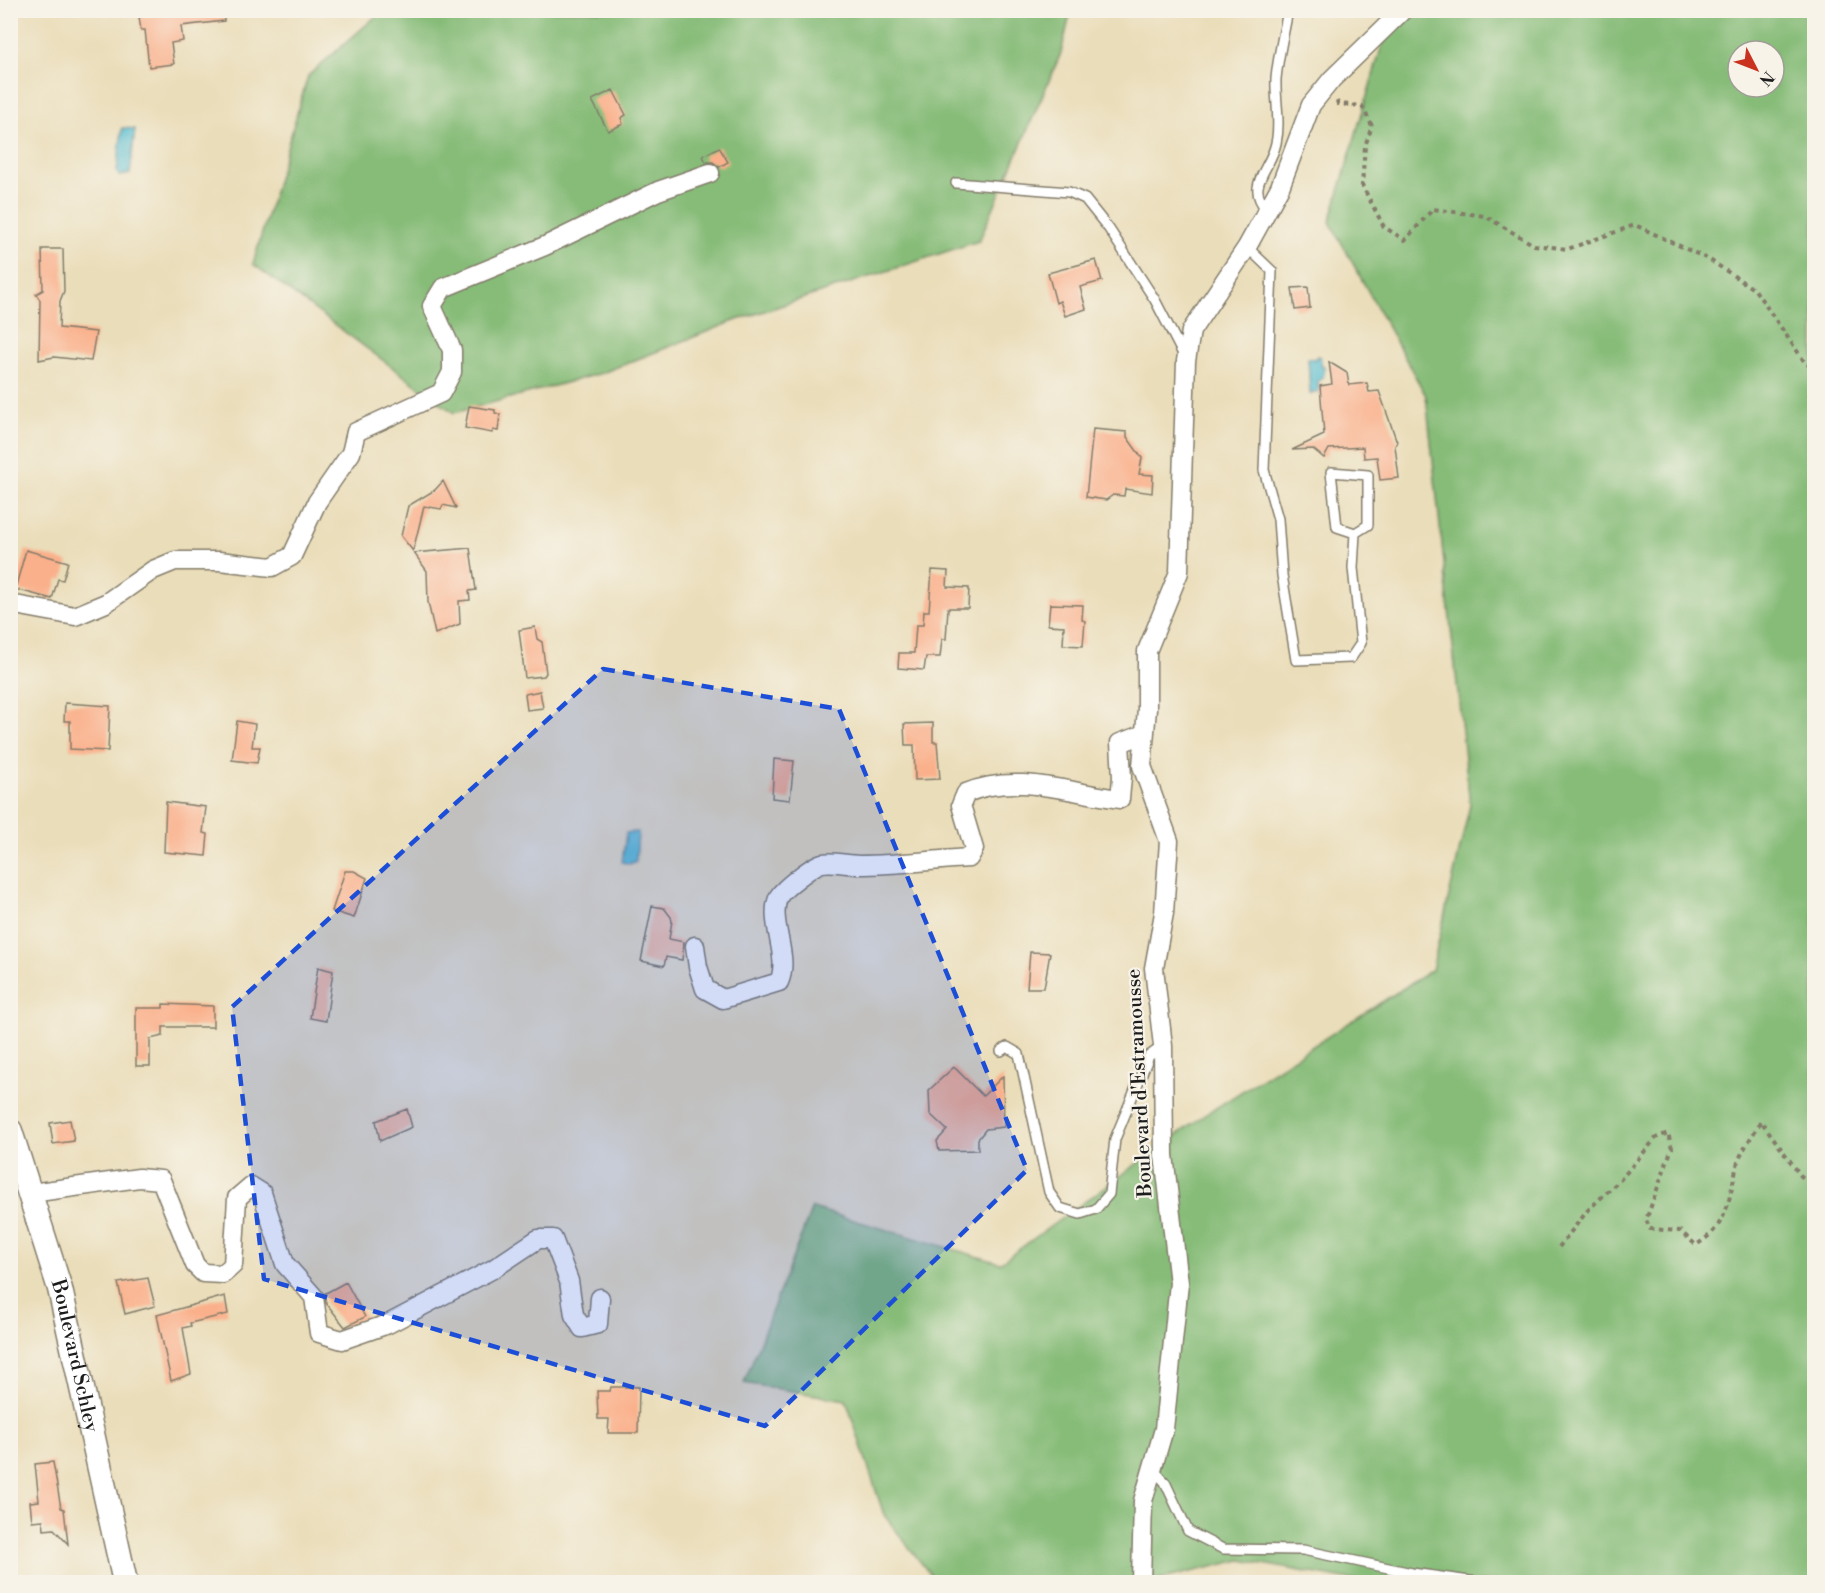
<svg xmlns="http://www.w3.org/2000/svg" width="1825" height="1593" viewBox="0 0 1825 1593" font-family="'Libre Bodoni',serif">
<style>
.forest{fill:#86bc78;stroke:#516c4a;stroke-width:1.5;fill-rule:evenodd}
.water{fill:#52bbcf;stroke:#376c76;stroke-width:1.5}
.building{fill:#fab08b}
.lines{fill:none;stroke-linecap:round;stroke-linejoin:round}
.service-casing{stroke:#837c6a;stroke-width:12}
.minor-casing{stroke:#837c6a;stroke-width:21}
.secondary-casing{stroke:#837c6a;stroke-width:27}
.path{stroke:#837c6a;stroke-width:4;stroke-dasharray:4.5 4.5;stroke-linecap:butt}
.service{stroke:#fff;stroke-width:9}
.minor{stroke:#fff;stroke-width:18}
.secondary{stroke:#fff;stroke-width:24}
.marked{fill:#1d4ed8;fill-opacity:0.2;stroke:#1d4ed8;stroke-width:4.5;stroke-dasharray:12 8;stroke-linejoin:round}
.labels{text-anchor:middle;dominant-baseline:central;stroke-width:4.5;stroke-linejoin:round;paint-order:stroke}
.street-label{font-size:20px;fill:#1c1c1c;stroke:#f7f3e8}
</style>
<rect width="100%" height="100%" fill="#f7f3e8"/>
<filter id="ink" filterUnits="userSpaceOnUse"><feTurbulence type="fractalNoise" baseFrequency=".0167" numOctaves="2"/><feDisplacementMap in="SourceGraphic" scale="12" xChannelSelector="R" yChannelSelector="G"/><feConvolveMatrix kernelMatrix="1 2 1 2 8 2 1 2 1" color-interpolation-filters="sRGB"/></filter>
<filter id="wash" filterUnits="userSpaceOnUse"><feTurbulence type="fractalNoise" baseFrequency=".008" numOctaves="4" result="noise"/><feDisplacementMap in="SourceGraphic" scale="24" xChannelSelector="R" yChannelSelector="G"/><feGaussianBlur stdDeviation="1.35" result="paint"/><feColorMatrix in="noise" values="0 0 0 0 0 0 0 0 0 0 0 0 0 0 0 0 0 1.4 0 .05"/><feComposite in="paint" operator="in"/></filter>
<g filter="url(#wash)">
<rect width="100%" height="100%" fill="#eaddb9"/>
<path class="forest" d="M382 11H1071L1061 53 979 241 737 320 602 373 454 413 253 264 308 76Z
M1392 11H1814V1582H1361L1241 1560 1149 1582H936L884 1515 846 1400 744 1383 812 1208 1000 1263 1203 1116 1432 970 1470 805 1426 396 1330 222ZM1738 51H1774V87H1738Z"/>
<path class="water" d="M122 128 135 129 130 174 119 176 117 172Z
M1317 356 1320 357 1322 367H1325L1323 377 1318 381 1319 392 1310 394 1308 358 1315 359Z
M638 832 636 861 630 864 622 862 626 833Z"/>
<g id="blocks">
<path class="building" d="M186 10H224V21L181 26 183 41 171 43 174 64 149 67 145 30H141L139 17Z
M613 90 626 115 621 118 623 124 608 131 592 100Z
M719 147 728 162 719 167 713 162H706L703 156Z
M42 249H63L64 291 60 301 59 328 96 332 91 361 54 357 39 360 40 300 36 294 43 290Z
M1096 260 1102 281 1080 287 1086 309 1065 316 1060 301 1056 303 1048 273Z
M1308 287 1310 308 1295 310 1292 288Z
M1329 362 1347 373 1349 385 1367 383 1369 392 1379 391 1397 442 1395 446 1399 478 1380 480 1377 457 1364 458 1363 447 1329 449 1324 458 1313 449 1292 450 1324 435 1320 386 1332 384Z
M469 406 495 410V413L500 414 498 431 493 430 492 433 465 428Z
M1093 429 1127 432V437L1142 458 1139 474 1153 475 1152 493 1125 489 1124 496 1113 495 1106 500 1086 497Z
M443 481 456 508 443 505 441 509 424 506 413 551 401 536 408 506 435 490Z
M470 548 476 590 469 591 470 600 459 601 460 624 435 634 428 602 427 571 414 553Z
M26 550 68 562 63 580 58 579 52 599 15 589Z
M932 570 948 571 947 587 969 588 968 608H948L946 639H942L940 657H926L924 670 898 668 899 653H914L916 625H923L924 611H929Z
M1050 604 1083 605 1082 620 1085 621 1083 646 1063 645 1064 626 1048 625Z
M535 627 537 639 542 642 546 673 544 676 525 678 519 630Z
M540 691 543 708 527 710 525 694Z
M65 703 110 706 108 751 70 749V721H64Z
M237 721 255 724 252 747H260L257 763 232 760Z
M933 723V742H937L940 779 915 780 914 745H905L904 724Z
M774 759 794 761 790 800 772 798Z
M166 802 206 807 203 833 208 834 206 856 164 852Z
M345 871H354L367 878 354 918 332 911Z
M652 906 664 908 671 917 672 921 669 939 684 942 682 960 666 957 664 966 641 961Z
M1030 952 1050 953 1044 988H1027Z
M318 967 333 971 326 1021 310 1018Z
M163 1004 213 1006V1027H163V1036L150 1039V1066H136V1008H163Z
M954 1067 983 1096 1003 1076 1004 1127 986 1129 978 1139V1150L939 1151 937 1141 947 1130 930 1114 929 1090Z
M407 1109 412 1127 380 1141 376 1121Z
M70 1120 74 1141 53 1144 50 1123Z
M148 1278 155 1306 125 1314 118 1283Z
M346 1282 365 1317 345 1327 326 1303 324 1294Z
M225 1296 228 1314 190 1323 191 1326 183 1328 191 1374 171 1381 157 1315Z
M611 1387H639L638 1433H608L609 1419H598L597 1391H610Z
M53 1462 61 1508 64 1509 68 1544 54 1529 44 1530 43 1520 32 1521 30 1502 39 1501 35 1464Z"/>
</g>
</g>
<g filter="url(#ink)">
<use href="#blocks" fill-opacity="0" stroke="#837c6a" stroke-width="1.5"/>
<g class="lines">
<g class="service-casing">
<path id="service" d="M956 183 1069 192 1085 199 1109 229 1155 300 1184 356
M1267 210C1244 185 1271 169 1276 143 1281 122 1275 100 1276 79 1278 56 1284 33 1288 10
M1247 247 1272 271 1264 470 1278 519 1282 575 1296 660 1351 658 1361 643 1353 568 1355 533 1368 525V475L1331 472 1337 527 1355 533
M1001 1051 1007 1047 1019 1054 1049 1192 1060 1208 1080 1214 1096 1209 1109 1194 1115 1139 1149 1056 1163 1046
M1153 1469 1165 1482 1188 1531 1223 1549 1303 1550 1412 1573 1477 1582"/>
</g>
<g class="minor-casing">
<path id="minor" d="M10 604 75 616 106 603 153 570 175 561H219L272 567 292 556 317 502 351 453 356 432 441 393 452 372V350L432 306 443 288 545 246 658 191 710 173
M695 946 698 967 705 989 723 999 779 982C791 956 767 920 779 896 784 888 813 865 822 863 834 861 848 865 859 865 896 865 933 860 969 858L974 849 961 805 966 793C1016 772 1069 793 1120 799L1122 777 1120 743 1144 734
M31 1193 139 1178 161 1180 195 1265 203 1273 223 1274 233 1265 237 1198 251 1186 262 1193 285 1264 314 1297 319 1333 342 1340 388 1324 493 1269 538 1239H553L569 1281 574 1315 582 1328 598 1324 600 1298
M1141 1582 1143 1501 1164 1429 1179 1283 1164 1155 1163 1046 1154 968 1164 913 1169 841 1142 766 1147 709V651L1179 572 1186 361 1191 331 1247 247 1280 187 1311 105 1332 79 1403 10"/>
</g>
<g class="secondary-casing">
<g id="secondary">
<path id="s1" d="M10 1131 60 1289 125 1582"/>
</g>
</g>
<path class="path" d="M1337 101 1338 104 1362 106 1372 126 1365 146 1362 185 1384 227 1405 240 1433 209 1485 216 1534 245 1568 249 1635 225 1710 260 1755 290 1806 364 1814 367
M1559 1247 1588 1210 1621 1179 1656 1138 1668 1133 1672 1148 1646 1220 1650 1229 1680 1231 1696 1245C1731 1224 1728 1197 1738 1162 1743 1148 1754 1134 1761 1121L1801 1176 1814 1185"/>
<use href="#service" class="service"/>
<use href="#minor" class="minor"/>
<use href="#secondary" class="secondary"/>
</g>
</g>
<path class="marked" d="M603 669 839 709 1027 1170 765 1426 264 1279 232 1007Z"/>
<g class="labels">
<g class="street-label">
<text transform="translate(1140 1083) rotate(-93)">Boulevard d'Estramousse</text>
<text stroke="none"><textPath href="#s1" startOffset="234">Boulevard Schley</textPath></text>
</g>
</g>
<rect width="1825" height="1593" fill="none" stroke="#f7f3e8" stroke-width="36"/>
<g transform="translate(1756 69) rotate(132)"><circle r="28" fill="#f7f3e8" stroke="#9f9d96" stroke-width="1.5"/>
<path d="M0-4.5L10 22L0 15L-10 22Z" fill="#c8321e"/>
<text y="-9" font-size="16" font-weight="bold" text-anchor="middle" fill="#1c1c1c">N</text>
</g>
</svg>
